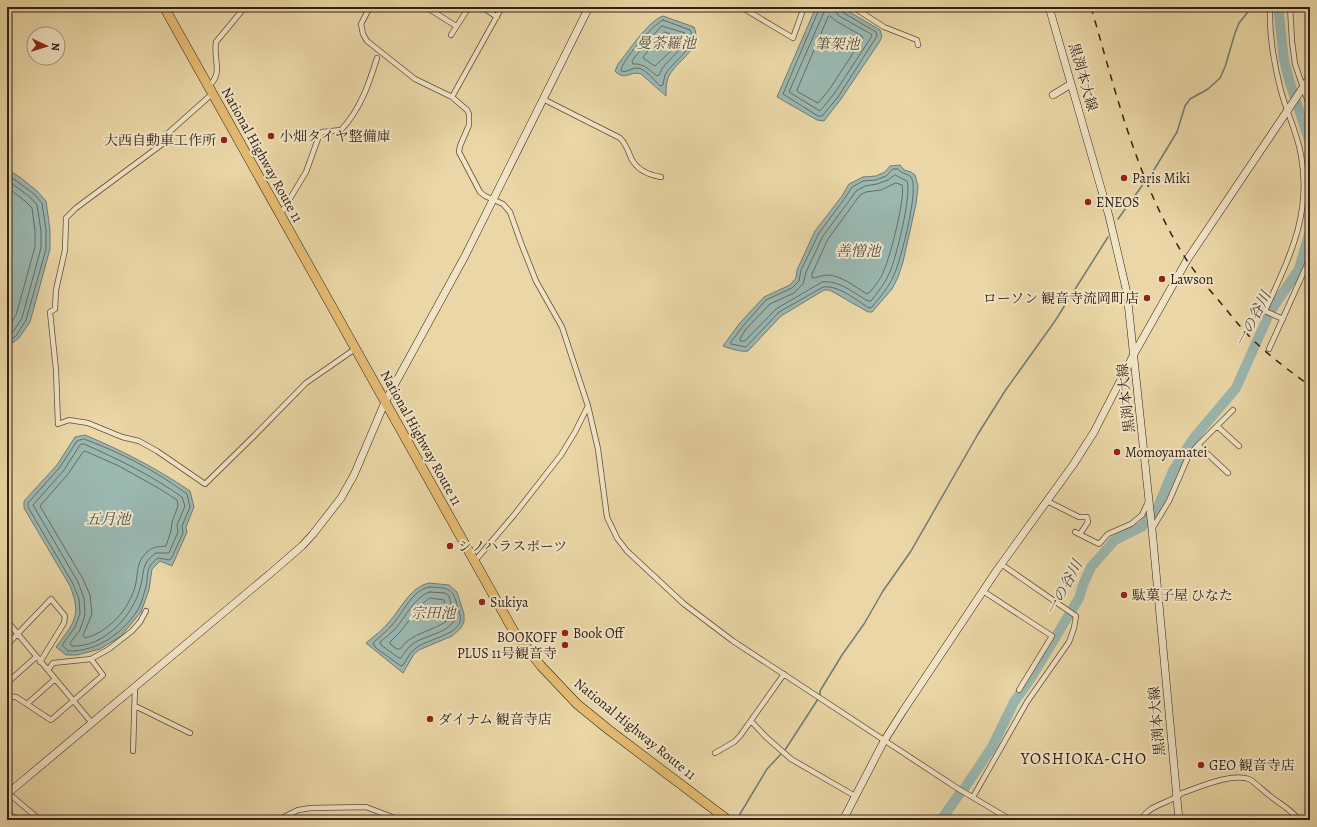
<svg xmlns="http://www.w3.org/2000/svg" width="1317" height="827" viewBox="0 0 1317 827" font-family="Alegreya,'Noto Serif JP',serif">
<style>
.water{fill:#9ab7b0;stroke:#707b73}
.lines{fill:none;stroke-linecap:round;stroke-linejoin:round}
.shore{stroke:#666c64;stroke-width:1}
.stream{stroke:#707b73;stroke-width:1.5}
.river{stroke:#9ab7b0;stroke-width:10}
.street-casing{stroke:#5f4e3b;stroke-width:6}
.secondary-casing{stroke:#312117;stroke-width:8}
.highway-casing{stroke:#312117;stroke-width:10}
.street{stroke:#f1e4c5;stroke-width:4.5}
.secondary{stroke:#f1e4c5;stroke-width:7}
.highway{stroke:#e5bb73;stroke-width:9}
.rail{stroke:#312117;stroke-width:1.5;stroke-dasharray:7 7;stroke-linecap:butt}
.poi-dot{fill:#8f2418;stroke:#f1e4c5;stroke-width:1.5}
.labels{text-anchor:middle;dominant-baseline:central;stroke-width:4;stroke-linejoin:round;paint-order:stroke}
.street-label{font-size:14px;fill:#312117;stroke:#f1e4c5}
.poi-label{font-size:14px;fill:#312117;stroke:#f1e4c5;text-anchor:start}
.water-label{font-size:15px;font-style:italic;fill:#504e45;stroke:#f1e4c5}
.quarter-label{font-size:16px;letter-spacing:1px;fill:#312117;stroke:#f1e4c5}
</style>
<rect width="100%" height="100%" fill="#ead6a6"/>
<filter id="stains"><feTurbulence type="fractalNoise" baseFrequency=".005" numOctaves="4"/><feColorMatrix values="0 0 0 0 .2 0 0 0 0 .09 0 0 0 0 .02 0 0 0 .5 -.17"/></filter>
<radialGradient id="worn" r=".72"><stop offset=".6" stop-color="#630" stop-opacity="0"/><stop offset="1" stop-color="#630" stop-opacity=".3"/></radialGradient>
<path class="water" d="M816 7H841L880 30 882 36 880 41 841 99 824 121 817 120 777 97Z
M663 16 694 27C703 48 679 59 670 74 666 80 666 89 666 96L641 74C631 70 625 82 615 71L618 64C628 52 648 21 663 16Z
M900 165 904 170 911 172 915 175 918 186 916 204 903 262 898 277 892 289 872 312H868L835 293 829 290H824L781 316 748 351C740 352 731 349 723 346L739 324 764 297 790 285 796 278 797 270 815 231 842 196 849 184 863 177 876 176 885 172 890 166Z
M7 169 21 178 37 191 46 201 50 230V249L30 322 19 338 7 347Z
M85 435C123 451 156 468 190 491L194 507 186 527 187 532 172 566 160 561 152 569 149 590 141 612 121 636 100 649 77 655H66L56 647C74 623 82 616 70 586L24 508V501L57 465 75 437Z
M429 583 449 585 457 592 464 614V622L461 628 452 636 419 650 414 654 403 673 366 643C374 636 383 630 389 622 401 609 410 587 429 583Z"/>
<g class="lines">
<path class="shore" d="M820 7 783 94 818 116H822L838 97 877 36 876 32 842 12 840 7
M825 7 824 12 789 92 820 111 834 94 872 36 871 34 839 16 836 12 835 7
M830 16 836 21 862 36 863 38 829 90 818 103 798 92 797 90 828 17Z
M663 20 690 30C699 45 673 62 666 73 664 76 664 81 663 85L660 86C654 80 645 68 637 68 631 68 627 73 621 71 620 63 654 23 663 20Z
M662 26 685 33 686 36C682 54 665 59 659 75L657 76C649 70 644 63 633 64L632 61 641 49Z
M665 32 678 37 679 40 673 49 655 66 644 59 643 57 659 38Z
M893 169H898C902 175 910 173 912 179 918 194 901 259 894 275 889 287 880 297 872 307L869 308C856 300 839 285 823 287L779 312 746 347 731 344V342L743 326 766 300 792 288 799 281 801 270 819 233 845 198 852 187 863 181 876 180 886 176Z
M7 174 34 194 42 203 46 230V249L26 320 16 336 7 342
M895 175 907 181C912 195 896 257 890 272 885 283 878 292 871 301H868C854 293 839 280 822 282L776 309 745 341H740V339L746 329 770 304 794 293 803 284 806 272 823 236 849 201 856 191 865 186 877 184 888 180Z
M7 180 30 197 37 205 41 231V248L22 318 13 332 7 336
M896 183 902 185C906 195 890 258 884 270 881 279 875 286 869 293L867 294C855 287 841 275 827 275 822 275 817 278 812 278V274L828 239 860 195 866 192 881 190Z
M7 187 26 202 32 208 35 231V247L16 315 7 329
M84 439C120 452 156 471 187 494L190 507 182 526 183 533 171 559 169 560 158 558C143 569 150 575 145 590 143 597 141 605 137 611 122 634 96 652 68 651L62 645 75 627 80 614 79 599 73 584 28 507V503L60 467 77 441Z
M84 444C118 459 151 475 182 497L185 506 177 525 178 532 169 553H156C140 564 145 573 140 588 133 616 103 648 72 646L70 643 80 630 85 615 84 598 78 582 33 505 64 470 80 445Z
M85 451 119 466 160 489 177 500 178 506 172 522 171 531 166 546C161 547 156 546 151 549 135 560 139 571 135 587 128 610 109 632 85 638L83 635 92 614 90 595 83 579 40 506 68 474 83 452Z
M429 587C443 588 451 586 456 601 457 607 462 616 460 622 456 635 426 640 416 648 410 652 407 659 403 665L401 666 376 648 373 643C379 637 386 632 392 625 403 613 412 590 429 587Z
M430 592 445 593 449 596 455 620C446 634 426 635 414 643 408 647 405 652 401 658H399L381 645 380 642C385 638 390 634 395 629 404 619 416 595 430 592Z
M430 598 444 600 449 619C434 632 411 632 400 649H397L390 644V642L400 632 421 605Z"/>
<path class="stream" d="M1149 178 1177 132 1185 106 1190 99 1208 89 1220 78 1225 67 1235 33 1239 23 1252 7
M1118 219 1144 183
M820 695V691L842 655 864 624 883 591 911 551 978 434 1005 391 1055 321 1108 237
M785 750 818 699
M737 819 767 769 781 754"/>
<path class="river" d="M1280 7 1279 15 1284 60 1290 83 1310 143
M964 789 992 747 1014 702 1031 678 1079 598 1083 585 1091 567 1115 540 1143 526 1158 507 1173 471 1193 439 1236 388 1270 312 1299 269 1310 231
M941 820 960 793"/>
<g class="street-casing">
<path id="street" d="M370 7 361 24 363 34 367 41 415 79 452 97 467 110 469 114V125L460 146 459 152 480 192 485 196 503 204 510 212 521 243 536 281 562 327 588 406 598 449 607 517 617 538 627 551 684 604 733 641 957 788 1011 820
M426 7 456 26
M482 7 497 17
M741 7 793 38 804 7
M853 7 884 27 917 40 918 45
M1270 7C1269 35 1274 64 1281 91 1287 113 1297 132 1301 155 1312 215 1289 258 1265 311L1283 319
M1290 7 1292 41 1295 64 1310 108
M369 8 388 7
M451 35 469 7
M208 87C224 73 213 61 216 42L245 7
M212 94 167 134 165 142 76 208 66 218 65 250 56 290 55 309 50 312 56 370 58 424 69 420 88 423 122 437 139 441 157 451 205 484 254 436 306 383 355 349
M452 97 502 7
M543 99 620 138C626 144 628 150 631 158 637 170 648 175 661 177
M280 215 306 172 319 136 322 132 341 130C360 110 369 84 377 58
M1269 349 1310 258
M1217 426 1239 446
M1198 445 1228 473
M1047 501 1079 517H1087L1088 522 1080 534
M1152 529 1169 501 1188 457 1198 445 1233 410
M1075 532 1099 544 1108 534 1131 524 1142 515 1148 502
M474 562 514 515 561 455 575 432 588 406
M983 591 1052 636 1019 690
M7 621 92 723
M7 645 51 599 65 616 64 623 40 662
M48 670 53 663 91 659 109 649 132 631 140 622 146 611
M7 683 36 657
M7 696 16 697 51 720 103 675 91 659
M27 704 55 679
M135 706 190 733
M751 721 766 737 791 759 855 796
M133 751 135 687
M715 753 734 742 740 736 784 674
M7 792 40 820
M973 797 1027 702 1069 642 1074 628 1076 616 1001 564
M278 820 298 810 311 808 366 807 400 820
M1141 820C1149 804 1169 804 1182 793 1200 787 1230 773 1249 779 1252 780 1266 793 1270 796 1280 804 1292 810 1299 820"/>
</g>
<g class="secondary-casing">
<path id="secondary" d="M1049 7 1109 216 1127 293 1152 529 1179 820
M1053 95 1071 84
M7 794 272 572 302 546 313 534 341 498 354 475 385 402 465 256 589 7
M843 820 884 741 903 711 997 570 1073 465 1094 432 1134 354 1187 260 1310 77"/>
</g>
<g class="highway-casing">
<path id="highway" d="M164 7 513 630 541 666 577 704 609 730 728 820
M7 815 14 820"/>
</g>
<use href="#street" class="street"/>
<use href="#secondary" class="secondary"/>
<use href="#highway" class="highway"/>
<path class="rail" d="M1091 7C1116 93 1137 182 1186 259 1196 274 1208 288 1220 302 1230 314 1240 327 1251 338 1269 356 1290 371 1310 386"/>
</g>
<g class="poi-dot">
<circle cx="271" cy="136" r="4"/>
<circle cx="224" cy="140" r="4"/>
<circle cx="1124" cy="178" r="4"/>
<circle cx="1088" cy="202" r="4"/>
<circle cx="1162" cy="279" r="4"/>
<circle cx="1147" cy="298" r="4"/>
<circle cx="1117" cy="452" r="4"/>
<circle cx="450" cy="546" r="4"/>
<circle cx="1124" cy="595" r="4"/>
<circle cx="482" cy="602" r="4"/>
<circle cx="565" cy="633" r="4"/>
<circle cx="565" cy="645" r="4"/>
<circle cx="430" cy="719" r="4"/>
<circle cx="1201" cy="765" r="4"/>
</g>
<g class="labels">
<g class="street-label">
<text transform="translate(1083 77) rotate(74)">黒渕本大線</text>
<text transform="translate(262 155) rotate(61)">National Highway Route 11</text>
<text transform="translate(1126 398) rotate(-96)">黒渕本大線</text>
<text transform="translate(421 438) rotate(61)">National Highway Route 11</text>
<text transform="translate(1157 721) rotate(-95)">黒渕本大線</text>
<text transform="translate(635 729) rotate(39)">National Highway Route 11</text>
</g>
<g class="poi-label">
<text x="279" y="136">小畑タイヤ整備庫</text>
<text x="216" y="140" text-anchor="end">大西自動車工作所</text>
<text x="1132" y="178">Paris Miki</text>
<text x="1096" y="202">ENEOS</text>
<text x="1170" y="279">Lawson</text>
<text x="1139" y="298" text-anchor="end">ローソン 観音寺流岡町店</text>
<text x="1125" y="452">Momoyamatei</text>
<text x="458" y="546">シノハラスポーツ</text>
<text x="1132" y="595">駄菓子屋 ひなた</text>
<text x="490" y="602">Sukiya</text>
<text x="573" y="633">Book Off</text>
<text x="557" y="637" text-anchor="end">BOOKOFF<tspan x="557" dy="16">PLUS 11号観音寺</tspan></text>
<text x="438" y="719">ダイナム 観音寺店</text>
<text x="1209" y="765">GEO 観音寺店</text>
</g>
<g class="water-label">
<text x="666" y="43">曼荼羅池</text>
<text x="837" y="44">筆架池</text>
<text x="858" y="251">善憎池</text>
<text transform="translate(1253 319) rotate(-63)">一の谷川</text>
<text x="108" y="519">五月池</text>
<text transform="translate(1064 588) rotate(-62)">一の谷川</text>
<text x="433" y="613">宗田池</text>
</g>
<g class="quarter-label">
<text x="1084" y="759">YOSHIOKA-CHO</text>
</g>
</g>
<rect width="1317" height="827" fill="none" stroke="#ead6a6" stroke-width="24"/>
<rect x="8" y="8" width="1301" height="811" fill="none" stroke="#312117" stroke-width="2"/>
<rect x="12" y="12" width="1293" height="803" fill="none" stroke="#312117"/>
<g transform="translate(46 46) rotate(94)"><circle r="19" fill="#f1e4c5" stroke="#a4967f"/>
<path d="M0-3L7 15L0 10L-7 15Z" fill="#8f2418"/>
<text y="-6" font-size="11" font-weight="bold" text-anchor="middle" fill="#312117">N</text>
</g>
<rect width="100%" height="100%" filter="url(#stains)"/>
<rect width="100%" height="100%" fill="url(#worn)"/>
</svg>
